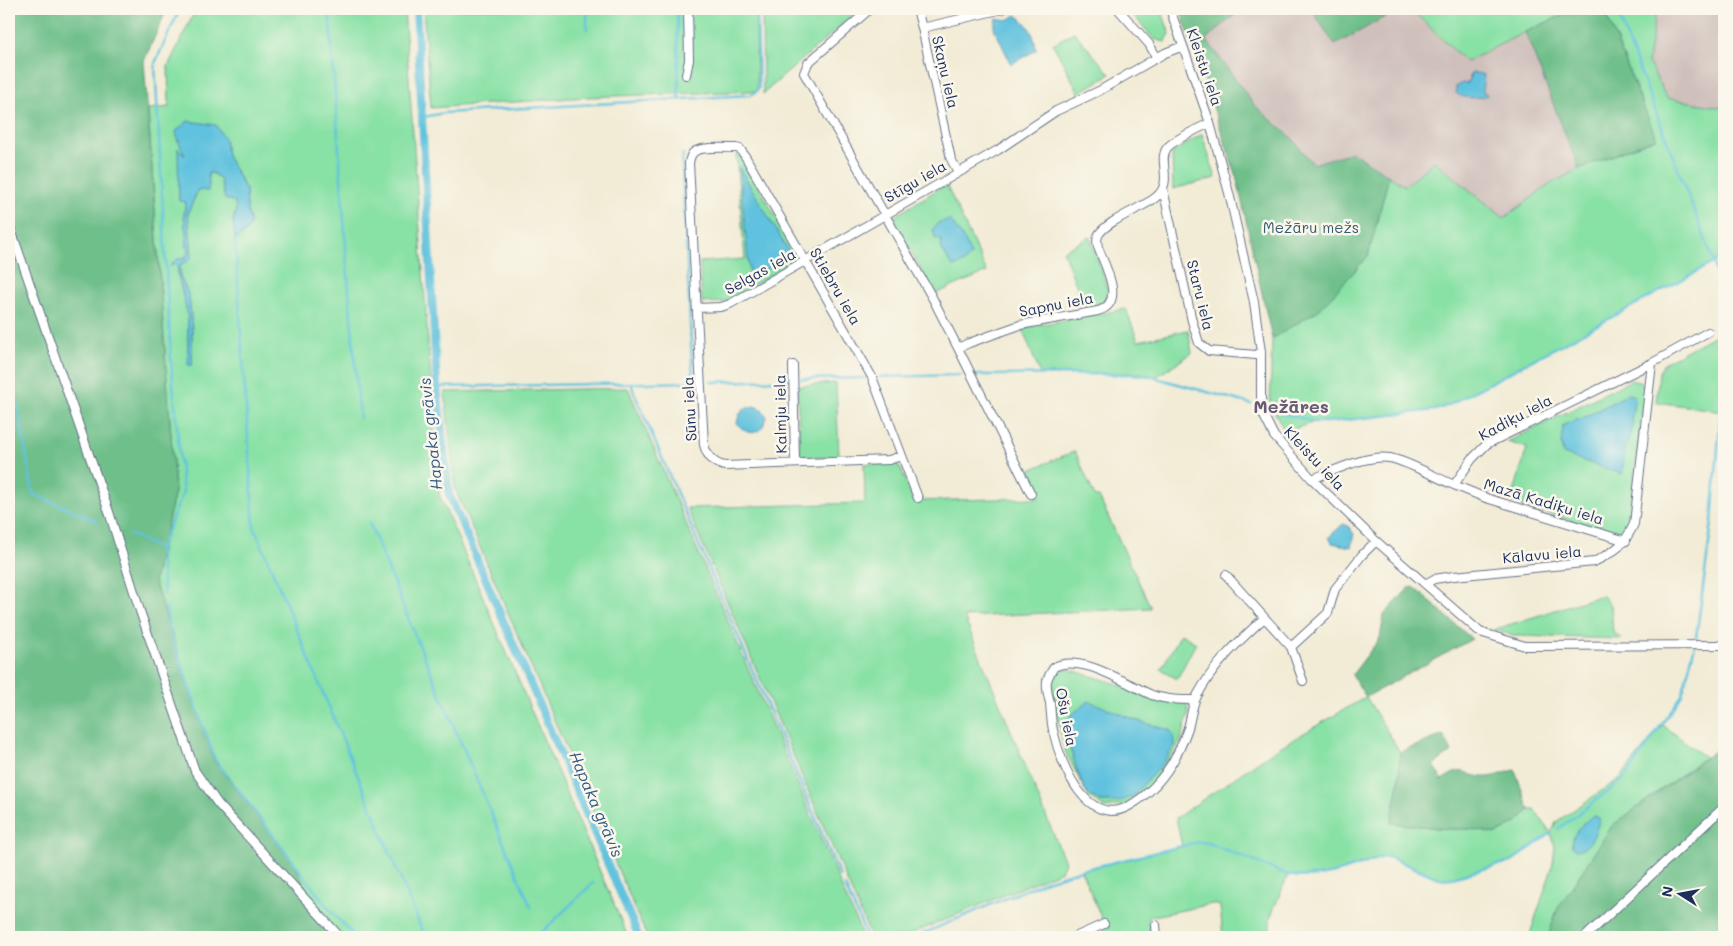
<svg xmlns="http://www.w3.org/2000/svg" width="1733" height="946" viewBox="0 0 1733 946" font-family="Mali,sans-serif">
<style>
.industrial{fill:#cfc0bb}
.green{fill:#88e1a5;stroke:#528882;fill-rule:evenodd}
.forest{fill:#6ebf8a;stroke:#447774}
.water{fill:#60c2de;stroke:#3e789e}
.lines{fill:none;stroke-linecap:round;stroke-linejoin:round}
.stream{stroke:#60c2de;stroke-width:2.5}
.canal{stroke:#60c2de;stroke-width:8}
.minor-casing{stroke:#667188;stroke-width:10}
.minor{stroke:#fff;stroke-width:8}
.labels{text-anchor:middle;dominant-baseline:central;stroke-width:5;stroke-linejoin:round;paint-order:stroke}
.street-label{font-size:15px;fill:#1b2f5e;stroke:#fbf7ec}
.park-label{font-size:15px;fill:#365c70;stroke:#fbf7ec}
.water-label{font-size:16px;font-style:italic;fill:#305b84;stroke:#fbf7ec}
.quarter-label{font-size:18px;font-weight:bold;fill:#675c77;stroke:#fbf7ec}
</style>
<rect width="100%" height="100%" fill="#fbf7ec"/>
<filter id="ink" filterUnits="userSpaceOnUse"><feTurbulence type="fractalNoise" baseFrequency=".02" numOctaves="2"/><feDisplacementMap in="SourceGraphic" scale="10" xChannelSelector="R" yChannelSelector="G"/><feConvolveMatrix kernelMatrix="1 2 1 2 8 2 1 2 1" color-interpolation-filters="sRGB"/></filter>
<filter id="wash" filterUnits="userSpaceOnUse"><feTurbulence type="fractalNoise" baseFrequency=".0096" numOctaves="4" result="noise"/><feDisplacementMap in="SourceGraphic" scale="20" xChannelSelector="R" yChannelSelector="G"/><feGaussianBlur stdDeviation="1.12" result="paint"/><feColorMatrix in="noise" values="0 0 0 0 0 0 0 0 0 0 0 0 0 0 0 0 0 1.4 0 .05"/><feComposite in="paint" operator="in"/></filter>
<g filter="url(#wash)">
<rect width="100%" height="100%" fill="#f2ecd6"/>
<path class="industrial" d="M1242 9H1311L1335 45 1399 9H1411L1466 62 1525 32 1579 169 1552 183 1504 218 1434 161 1405 186 1352 152 1313 164 1292 138 1254 105 1206 39Z
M1656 9H1724V108L1667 98 1648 62Z"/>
<path class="green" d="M196 9H404L439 494 628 937H329L295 865 214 760 154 581 175 492 148 109 169 107 168 66ZM177 140H225L227 156 246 190 247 210 251 223 245 233 235 239 233 220 236 212 235 202 223 187 220 178 212 173H208L209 185 198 190 188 213 192 256 180 264V276L189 296 192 329V365L188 350V316L178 275 177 264 188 254 184 215 186 201H179V149L185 158 182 145Z
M423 9H756L757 91 587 97 431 108Z
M762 9H860L763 94Z
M1128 9H1161L1170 34 1165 42 1154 39Z
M1411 9H1576L1525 32 1466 62Z
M1604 9H1656L1648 62 1667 98 1724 108V257L1449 405 1435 410 1329 422H1315L1285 432 1270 403 1272 339 1320 309 1368 256 1389 176 1405 186 1434 161 1504 218 1552 183 1579 169 1656 138Z
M1074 32 1110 74 1079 93 1053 44Z
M1202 134 1216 178 1173 189 1172 153Z
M736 155H740L800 258 725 302 702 303 700 262 745 259Z
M946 184 987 272 935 294 892 218Z
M1090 237 1108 290 1102 304 1085 308 1063 251Z
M1126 309 1138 341 1188 330 1192 353 1156 377 1140 373 1040 374 1022 328Z
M1724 330V399L1723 411 1656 402 1659 372 1664 363Z
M1631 380 1642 383 1645 390 1628 524 1623 534 1616 535 1511 502 1527 448 1507 442Z
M836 383 839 457 800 458 797 386Z
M628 388 863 937H647L455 489 445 392Z
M1075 451 1095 497H1099L1151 608 964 617 1065 862 1061 871 904 937H871L687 508 865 503 864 464 896 463 902 471 913 501 1037 498 1025 472Z
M1602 595 1611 605 1613 632 1622 639 1517 636 1493 630Z
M1181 634 1196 643 1177 679 1161 669Z
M1068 669 1115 683 1154 701 1186 703 1189 713 1180 743 1150 786 1128 804 1105 808 1088 796 1065 751 1055 705 1052 677 1058 670ZM1071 715 1126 716 1151 726H1160L1152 773 1133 795 1086 792 1078 774 1066 735Z
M1366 697 1400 752 1399 783 1391 823 1449 829H1470L1496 834 1518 822 1529 810H1535L1551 833 1556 822 1619 779 1663 725 1705 757 1612 826 1557 910 1548 937H1529L1552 868 1555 847 1551 833 1512 861 1452 878 1441 879 1389 857H1382C1352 868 1320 881 1288 875L1270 918V930H1262V937H1223L1220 906 1212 904 1149 917 1150 937H1105L1104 924 1081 870 1182 846 1176 818 1275 750Z"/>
<path class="forest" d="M9 9H167L144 61 175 492 154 581 214 760 295 865 329 937H9Z
M1180 9H1242L1206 39 1254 105 1292 138 1313 164 1352 152 1389 176 1368 256 1320 309 1272 339 1236 175Z
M1311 9H1399L1335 45Z
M1576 9H1604L1656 138 1579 169 1525 32Z
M1414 587 1472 639 1366 697 1352 675 1380 638 1384 615 1409 588Z
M1443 735 1452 752 1433 765 1442 780C1466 764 1461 775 1483 777 1493 778 1506 772 1515 770L1529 810 1518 822 1496 834 1470 829H1449L1391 823 1399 783 1400 752Z
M1724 744V937H1548L1557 910 1612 826Z"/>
<path class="water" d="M1016 15C1029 24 1035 35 1036 50L1011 64 994 28 996 18 1008 20Z
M1472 72 1484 75 1482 91 1488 95C1478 98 1465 100 1456 93V87L1462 83 1467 84Z
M188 121 216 125 225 140 227 156 246 190 247 210 251 223 245 233 235 240 233 220 236 212 235 202 225 199 220 178 212 173H208L209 185 208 191 198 190 188 213 192 256 187 262 180 264V276L189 296 192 329V365H188V316L178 275 177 265 170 266 177 259H184L188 254 184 215 186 202 179 201 178 148 185 156C182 147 177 141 176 131Z
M739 167 789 252 788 256 750 279Z
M950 220 965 241 971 255 965 262 953 267 942 250 941 240 935 238 933 229 939 222Z
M1628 394 1635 396 1631 421 1634 424 1626 445 1622 474 1563 454 1561 443 1563 425 1585 417Z
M754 406 762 409 767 417C762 435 748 438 737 423 739 412 743 408 754 406Z
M1343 524 1348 526 1354 534 1351 547 1332 543 1329 537Z
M1089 701 1135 720 1170 730 1174 736 1175 745 1163 763 1133 796 1119 802H1100L1086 792 1078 774 1066 735 1071 715Z
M1592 816H1596L1600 819C1595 832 1592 848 1576 850L1572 847C1570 835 1583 824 1592 816Z"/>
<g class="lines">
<path class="stream" d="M329 9 350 306 360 418
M587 9V29
M677 9 679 99
M1616 9 1714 262 1724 318
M423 117 444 113 751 95 757 91 759 88 757 9
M235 240 254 527 425 937
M1724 325V326
M9 354 33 494 97 521
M977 375 1130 374 1149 376 1251 404
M880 377 961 375
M801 379 867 378
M711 382 786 380
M632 384 633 390 840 876
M437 387 693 382 682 166 683 154
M1273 411 1315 422H1329L1435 410 1449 405 1724 257
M369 522 415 635 531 907
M130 534 160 549
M164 595 160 549 183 493 171 361 155 63 180 9
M166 607 170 633 215 759 330 910 355 937
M1558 829 1624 779 1682 695 1695 645 1712 522 1724 371
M845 886 867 937
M9 935 10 937
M537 937 593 883
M915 937 1046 881 1081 870 1199 842 1208 843 1288 875C1320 882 1352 868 1382 857H1389L1441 879 1452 878 1512 861 1551 833"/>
<path class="canal" d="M416 9 437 387 449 494 639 937"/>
</g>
</g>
<g filter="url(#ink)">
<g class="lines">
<g class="minor-casing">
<path id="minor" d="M870 9 808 63 804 73 885 215 998 150 1056 111 1099 91 1165 53 1183 46
M917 9 922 28
M1118 9 1149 44 1157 58
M1170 9 1210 123 1229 193 1254 302 1261 352V410L1274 436 1312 479 1376 541 1480 632 1525 646 1724 645
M686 75 689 60 688 9
M958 172 951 159 922 28 1003 9
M1163 189 1192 321 1199 343 1209 351 1256 355 1261 352
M9 224 109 512 140 611 195 771 218 804 340 937
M697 308 721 307 730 304 885 215 933 299 958 348
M793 365 795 463
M901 456 889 460 725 466C714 464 707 456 704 445L689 163C690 159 690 155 694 152 701 146 727 148 736 148L740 149 745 156 872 377 918 498
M1312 479C1334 471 1367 454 1390 458 1409 462 1435 477 1454 485L1472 459 1487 444 1652 363 1708 332
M1454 485 1486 498 1626 541
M1031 494 958 348 969 343 1020 325 1098 311C1127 303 1104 265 1098 247 1097 243 1097 239 1098 236 1104 222 1142 208 1155 198 1175 183 1157 161 1167 148 1172 141 1201 127 1210 123
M1226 575 1291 647
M1425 584 1434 579 1454 576 1594 562C1615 551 1624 546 1634 524L1652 363
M1303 681 1291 647 1328 613 1335 589 1362 555 1376 541
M1195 700C1181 700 1166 700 1152 695 1126 684 1082 653 1054 667 1051 672 1048 676 1047 681 1046 688 1048 696 1050 703 1051 713 1051 724 1054 734 1061 765 1087 829 1129 806 1159 789 1177 760 1188 728 1191 718 1192 705 1197 696 1215 663 1237 643 1264 618
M1156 925 1157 937
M1075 937 1104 924
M1585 937 1724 807"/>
</g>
<use href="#minor" class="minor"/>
</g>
</g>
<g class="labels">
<g class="street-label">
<text transform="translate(1205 67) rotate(71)">Kleistu iela</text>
<text transform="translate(946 72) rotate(77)">Skaņu iela</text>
<text transform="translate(915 181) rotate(-30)">Stīgu iela</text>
<text transform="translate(760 271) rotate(-29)">Selgas iela</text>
<text transform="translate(836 286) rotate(60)">Stiebru iela</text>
<text transform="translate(1201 295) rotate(76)">Staru iela</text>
<text transform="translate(1056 304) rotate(-11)">Sapņu iela</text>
<text transform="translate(689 409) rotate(-93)">Sūnu iela</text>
<text transform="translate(780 414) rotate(-91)">Kalmju iela</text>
<text transform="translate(1515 417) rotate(-28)">Kadiķu iela</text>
<text transform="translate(1315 458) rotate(47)">Kleistu iela</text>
<text transform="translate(1544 501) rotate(17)">Mazā Kadiķu iela</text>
<text transform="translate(1542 554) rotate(-5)">Kālavu iela</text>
<text transform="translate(1067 717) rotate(79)">Ošu iela</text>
</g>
<g class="park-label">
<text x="1311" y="227">Mežāru mežs</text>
</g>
<g class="water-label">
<text transform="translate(430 434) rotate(-96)">Hapaka grāvis</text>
<text transform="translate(597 804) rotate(67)">Hapaka grāvis</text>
</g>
<g class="quarter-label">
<text x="1291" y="406">Mežāres</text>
</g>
</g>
<rect width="1733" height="946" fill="none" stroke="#fbf7ec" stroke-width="30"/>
<g transform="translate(1680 894) rotate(281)" stroke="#fbf7ec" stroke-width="4" paint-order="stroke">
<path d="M0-4L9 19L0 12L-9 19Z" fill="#1b2f5e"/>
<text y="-8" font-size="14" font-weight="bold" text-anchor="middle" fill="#1b2f5e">N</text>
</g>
</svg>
